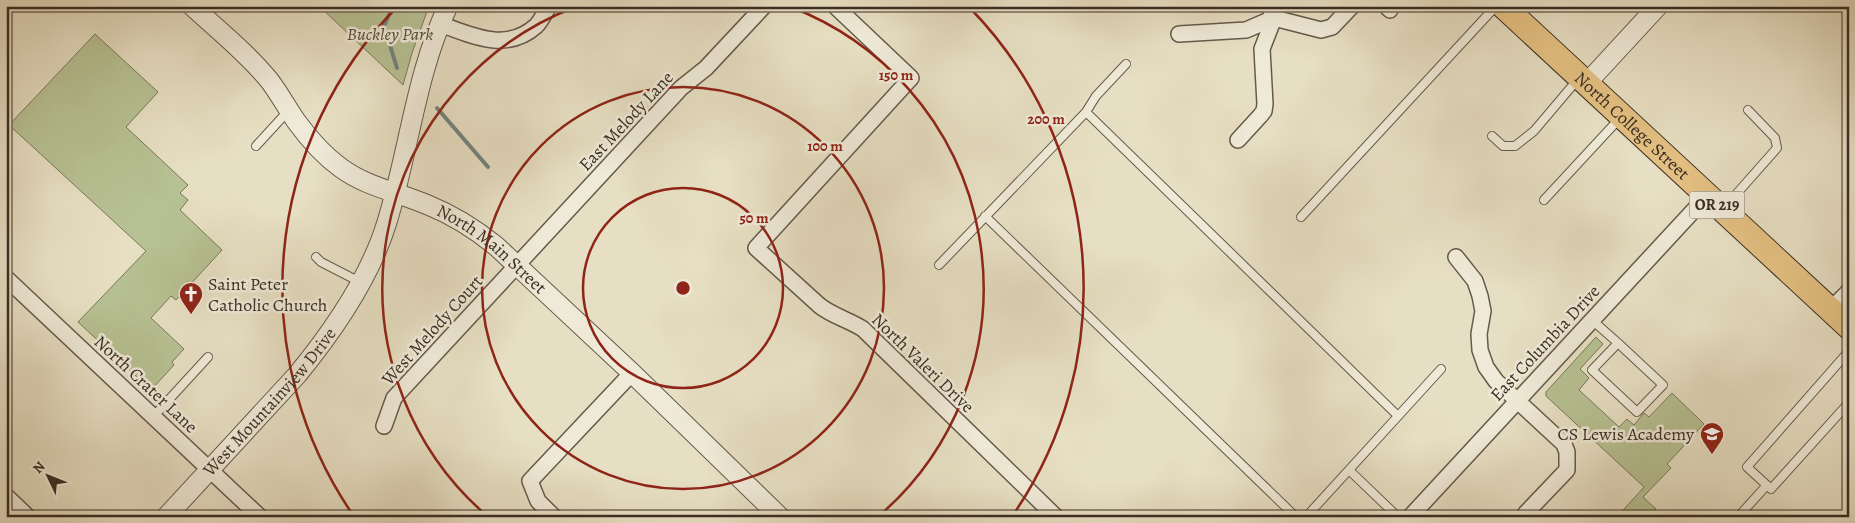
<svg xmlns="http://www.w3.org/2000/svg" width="1855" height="523" viewBox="0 0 1855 523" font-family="Alegreya,serif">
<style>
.green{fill:#b7c193;stroke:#78785c}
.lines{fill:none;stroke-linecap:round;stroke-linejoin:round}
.stream{stroke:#748280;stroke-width:4}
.service-casing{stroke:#655a4c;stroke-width:10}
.minor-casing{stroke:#655a4c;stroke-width:18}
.tertiary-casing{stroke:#655a4c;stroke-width:21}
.primary-casing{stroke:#3a2e24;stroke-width:26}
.service{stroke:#efead8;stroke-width:8}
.minor{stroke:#efead8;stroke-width:15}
.tertiary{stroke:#efead8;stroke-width:19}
.primary{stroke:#e4c082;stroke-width:24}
.ring{fill:none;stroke:#8f2418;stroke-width:2.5}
.labels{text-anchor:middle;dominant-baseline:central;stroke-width:5;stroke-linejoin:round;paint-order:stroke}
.shield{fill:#efead8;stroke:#70665a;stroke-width:1}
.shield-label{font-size:16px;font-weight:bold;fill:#3a2e24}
.park-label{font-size:18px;font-style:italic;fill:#534b3a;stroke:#efead8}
.street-label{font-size:18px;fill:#3a2e24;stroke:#efead8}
.poi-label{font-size:18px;fill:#3a2e24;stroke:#efead8;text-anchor:start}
.centre{fill:#8f2418;stroke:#efead8;stroke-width:2.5}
.ring-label{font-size:15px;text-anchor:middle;font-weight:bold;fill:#8f2418;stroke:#efead8;stroke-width:5;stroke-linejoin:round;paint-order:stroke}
</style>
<rect width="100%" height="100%" fill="#e7dfc3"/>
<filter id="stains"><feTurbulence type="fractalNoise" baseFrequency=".004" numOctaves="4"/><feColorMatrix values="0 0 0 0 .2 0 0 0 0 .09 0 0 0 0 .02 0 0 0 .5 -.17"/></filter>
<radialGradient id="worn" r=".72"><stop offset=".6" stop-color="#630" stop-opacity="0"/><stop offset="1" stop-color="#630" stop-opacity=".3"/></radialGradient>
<path class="green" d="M319 6H429L412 53 403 85Z
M95 34 158 92 126 127 188 185 180 193 188 200 180 210 222 250 176 300 171 296 151 318 184 349 172 362 174 365 151 390 78 322 146 251 9 125Z
M1596 337 1603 344 1580 369 1589 378 1579 390 1619 427 1627 419 1634 425 1644 413 1649 417 1672 393 1704 424 1667 464 1671 468 1643 497 1656 509 1649 517H1617L1644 487 1546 396V392Z"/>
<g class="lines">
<path class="stream" d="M393 6 384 26 397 68
M437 108 488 167"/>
<g class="service-casing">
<path id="service" d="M1086 112 1398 416
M1492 136 1503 146H1515L1534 131 1578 79
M256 146 289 110
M1544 200 1620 118
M1724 208 1777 148 1775 138 1748 110
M985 216 1296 517
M1301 217 1496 6
M316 257 321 262 360 282
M939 265 1086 112 1096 96 1126 64
M1592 320 1618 343
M1618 343 1663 385 1637 412 1592 370Z
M1849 351 1747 467 1771 489 1845 407 1849 405
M153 417 208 357
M1349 470 1398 517
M1306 517 1441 369
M1738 517 1767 485"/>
</g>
<g class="minor-casing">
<path id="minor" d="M835 6 911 78 756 248 820 306C833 316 849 320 863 329L1056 517
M1386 6 1390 10
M440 24C471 35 506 53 536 26 541 21 545 12 549 6
M1179 34 1246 30 1274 18 1321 30 1332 27 1352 6
M1238 140 1260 116 1264 111 1265 104 1262 49 1274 18 1269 6
M1456 257 1475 281 1480 296 1483 311 1479 334 1480 350 1486 367 1496 381 1564 444 1567 452V470L1526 513 1525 517
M6 278 260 517
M1830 310 1849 291
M384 426 394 398 681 88 706 68 764 6
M6 496 28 517
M554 517 538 501 530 481 632 373
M1410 517 1707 196"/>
</g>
<g class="tertiary-casing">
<g id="tertiary">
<path id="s1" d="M192 6C218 30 247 53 269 80 279 93 287 108 296 121 309 139 323 155 341 168 367 187 398 192 428 205 453 215 475 229 496 246L632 373 780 517"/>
<path d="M1586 84 1658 6"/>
<path id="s2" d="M166 517 297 375C334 330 370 278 387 222 409 151 416 73 448 6"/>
</g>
</g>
<g class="primary-casing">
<g id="primary">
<path id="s3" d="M1503 6 1849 327"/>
</g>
</g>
<use href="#service" class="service"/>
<use href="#minor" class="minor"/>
<use href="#tertiary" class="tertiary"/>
<use href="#primary" class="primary"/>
</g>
<g class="ring">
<circle cx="683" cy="288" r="100"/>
<circle cx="683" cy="288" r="201"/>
<path d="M486 515A301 301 0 0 1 575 7M791 7A301 301 0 0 1 880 515"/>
<path d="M353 515A401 401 0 0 1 397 7M969 7A401 401 0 0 1 1013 515"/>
</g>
<defs>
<g id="church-pin" transform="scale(1.25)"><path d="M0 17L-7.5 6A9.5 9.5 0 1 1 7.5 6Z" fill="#8f2418" stroke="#efead8"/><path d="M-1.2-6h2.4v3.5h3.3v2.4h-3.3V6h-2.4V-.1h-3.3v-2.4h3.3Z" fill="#fff"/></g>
<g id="school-pin" transform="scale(1.25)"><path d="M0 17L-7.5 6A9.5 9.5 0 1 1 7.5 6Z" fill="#8f2418" stroke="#efead8"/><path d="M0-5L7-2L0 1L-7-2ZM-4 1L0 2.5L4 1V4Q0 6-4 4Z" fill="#fff"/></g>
</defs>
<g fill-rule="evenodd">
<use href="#church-pin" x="191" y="294"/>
<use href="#school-pin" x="1712" y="434"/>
</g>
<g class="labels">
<rect class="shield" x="1689.5" y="191.5" width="55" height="27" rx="4"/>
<g class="shield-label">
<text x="1717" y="205">OR 219</text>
</g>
<g class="park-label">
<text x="390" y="34">Buckley Park</text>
</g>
<g class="street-label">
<text transform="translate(626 121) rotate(-47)">East Melody Lane</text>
<text stroke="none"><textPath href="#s3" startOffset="176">North College Street</textPath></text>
<text stroke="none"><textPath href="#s1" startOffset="394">North Main Street</textPath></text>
<text transform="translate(432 330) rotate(-48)">West Melody Court</text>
<text transform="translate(1545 343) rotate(-47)">East Columbia Drive</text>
<text transform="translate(923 363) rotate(44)">North Valeri Drive</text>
<text transform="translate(146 384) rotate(43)">North Crater Lane</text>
<text stroke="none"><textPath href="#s2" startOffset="155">West Mountainview Drive</textPath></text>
</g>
<g class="poi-label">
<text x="208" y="284">Saint Peter<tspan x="208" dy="21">Catholic Church</tspan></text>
<text x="1694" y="434" text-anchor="end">CS Lewis Academy</text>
</g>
</g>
<circle cx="683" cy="288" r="8" class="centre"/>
<g class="ring-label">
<text x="896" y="80">150 m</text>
<text x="1046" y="124">200 m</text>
<text x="825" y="151">100 m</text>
<text x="754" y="223">50 m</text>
</g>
<rect width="1855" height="523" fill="none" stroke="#e7dfc3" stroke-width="25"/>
<rect x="8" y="8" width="1840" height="508" fill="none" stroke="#3a2e24" stroke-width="2.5"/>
<rect x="12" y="12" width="1830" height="498" fill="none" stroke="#3a2e24"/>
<g transform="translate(48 476) rotate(313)" stroke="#efead8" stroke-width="4" paint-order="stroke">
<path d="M0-4L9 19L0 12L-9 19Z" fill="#3a2e24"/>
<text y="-8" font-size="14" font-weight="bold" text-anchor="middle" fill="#3a2e24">N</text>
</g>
<rect width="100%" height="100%" filter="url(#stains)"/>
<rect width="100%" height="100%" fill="url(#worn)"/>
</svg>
